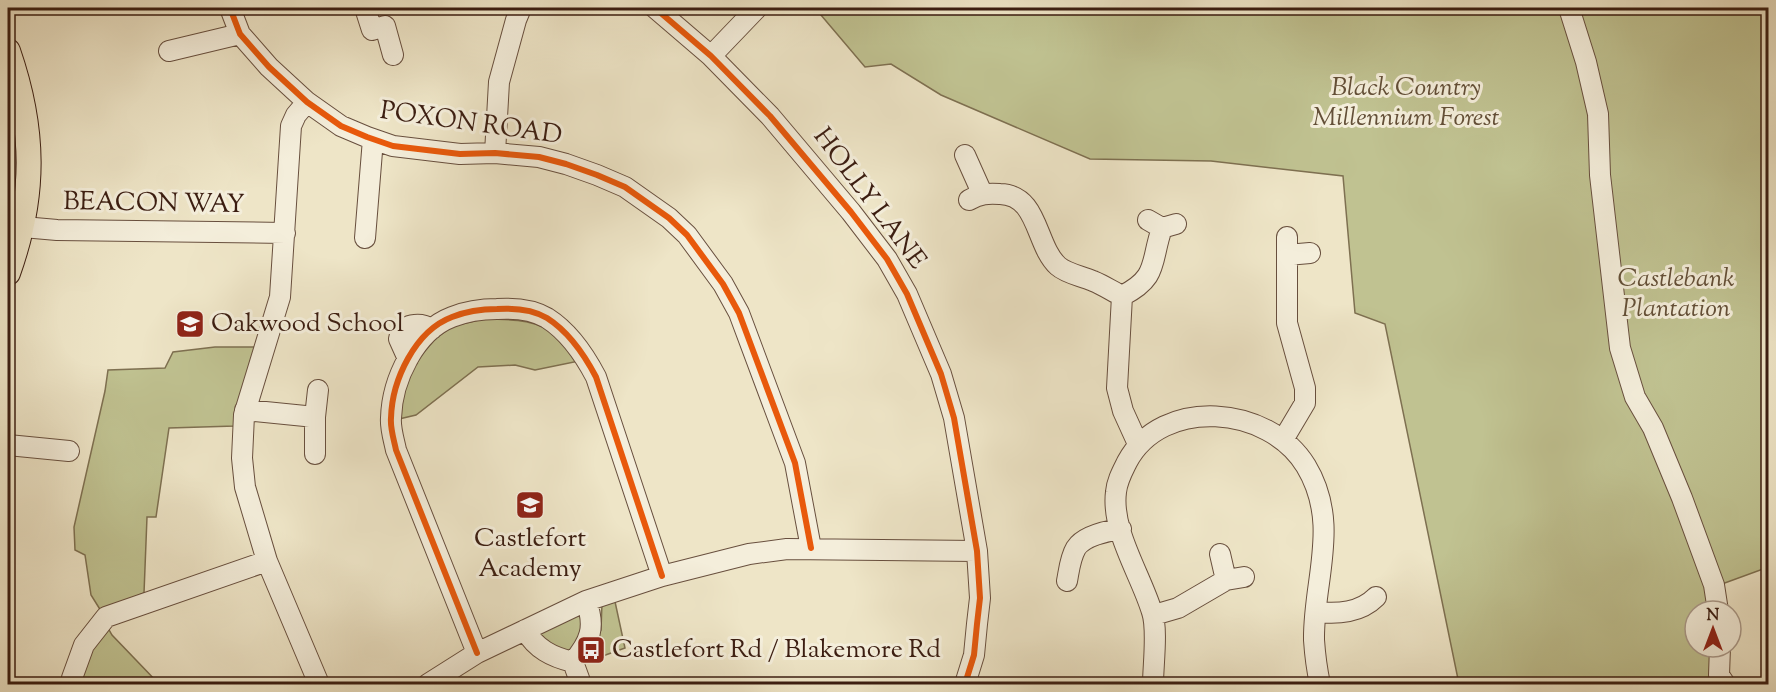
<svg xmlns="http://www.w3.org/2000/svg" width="1776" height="692" viewBox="0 0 1776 692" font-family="'Sorts Mill Goudy',serif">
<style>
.green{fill:#c0c291;stroke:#7e7051;stroke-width:1.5}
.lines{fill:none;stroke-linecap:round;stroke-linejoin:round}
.minor-casing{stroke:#684f3e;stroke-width:22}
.major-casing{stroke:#3b1d11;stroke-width:26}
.minor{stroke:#f4eedb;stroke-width:20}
.major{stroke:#eee5c7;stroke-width:24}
.cycleway-casing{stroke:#f4eedb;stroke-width:10}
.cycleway{stroke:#e8590c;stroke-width:6}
.labels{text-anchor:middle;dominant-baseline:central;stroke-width:6;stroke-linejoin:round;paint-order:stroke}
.park-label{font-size:26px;font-style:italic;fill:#634f37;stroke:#f4eedb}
.street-label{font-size:26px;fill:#3b1d11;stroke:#f4eedb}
.poi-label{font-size:26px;fill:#3b1d11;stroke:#f4eedb;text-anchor:start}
</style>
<rect width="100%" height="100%" fill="#eee5c7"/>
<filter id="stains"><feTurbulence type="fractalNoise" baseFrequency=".00333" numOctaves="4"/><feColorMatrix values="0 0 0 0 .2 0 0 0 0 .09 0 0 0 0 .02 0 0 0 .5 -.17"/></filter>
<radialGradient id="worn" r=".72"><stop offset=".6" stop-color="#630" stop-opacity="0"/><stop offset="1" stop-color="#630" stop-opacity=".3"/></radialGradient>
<path class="green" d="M815 8H1768V569H1763L1711 588 1714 611H1695V647H1717L1721 684H1459L1385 324 1355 313 1343 176 1211 161 1090 159 941 95 891 64 865 67Z
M483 319C512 319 542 319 565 341 571 346 575 354 579 361L535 370 515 365 478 367 416 415 399 419 402 389 413 365 436 338 453 326Z
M215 347H259L235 426 169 428 156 517H147L144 593 101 611 91 595 85 555 75 550 74 527 105 391 108 370 165 368 173 352Z
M614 597 625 648 586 662 588 653 601 630 602 603Z
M571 612 580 615 585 622 582 642 565 655 540 636 544 627Z
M108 628 112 635 159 684H81L88 656Z"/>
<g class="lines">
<g class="minor-casing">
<path id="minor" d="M230 8 240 34 269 67 307 102 341 126 367 137 393 146 460 154 495 153 539 157 566 164 597 175 625 187 669 218 687 235 723 284 739 313 795 463 811 548
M365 8 372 30 385 26 393 55
M655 8 711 56 770 116 851 212 887 259 907 294 941 374 954 418 977 551 980 598 977 624 974 655 965 684
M1569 8 1586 62 1598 114 1600 175 1620 348 1635 397 1653 428 1682 498 1714 585 1718 611
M169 51 240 34
M711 56 757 8
M307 102 296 115 291 126 280 297 244 415 242 458 245 487 267 561 319 684
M495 153 499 82 516 20 521 8
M965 155 982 193
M969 200C980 194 987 193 1000 194 1039 195 1035 245 1058 266 1067 274 1082 276 1093 281 1103 285 1112 291 1122 296
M1148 220 1162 228 1176 224
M23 227 57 230 285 233
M365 238 373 139
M1287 255 1310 253
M408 359 399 339C402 323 420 322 432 329
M245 410 315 417V454
M315 417 318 390
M1283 440 1305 403V388L1287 323V237
M1138 444 1123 411 1117 388 1122 296C1159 277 1150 263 1162 228
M8 445 69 451
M1220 554 1226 580
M1067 581C1069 571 1070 558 1076 548 1084 536 1107 531 1121 529
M1317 612C1338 614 1360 613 1376 597
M1154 615 1178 608 1226 580 1244 577
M525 630C536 649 552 657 573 662
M1720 647 1719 675 1725 684
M477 653 396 450C394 440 390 428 391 418 392 380 415 331 452 317 467 311 482 309 497 309 513 308 532 309 547 318 569 332 584 354 596 377L662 576
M573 662C590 642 596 627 586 601
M573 662 581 684
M73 684 72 678 84 645 106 617 267 561
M428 684 477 653 586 601 662 576 749 554 787 549 977 551
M1153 684C1153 666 1158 629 1152 612 1141 575 1111 531 1116 492 1117 481 1122 472 1127 462 1162 396 1269 405 1306 466 1341 524 1313 580 1314 640 1315 655 1317 670 1320 684"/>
</g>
<g class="major-casing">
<path id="major" d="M8 51C35 129 36 195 8 273"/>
</g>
<use href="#minor" class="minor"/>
<use href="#major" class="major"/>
<g class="cycleway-casing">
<path id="cycleway" d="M230 8 240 34 269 67 307 102 341 126 367 137 393 146 460 154 495 153 539 157 566 164 597 175 625 187 669 218 687 235 723 284 739 313 795 463 811 548
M655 8 711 56 770 116 851 212 887 259 907 294 941 374 954 418 977 551 980 598 977 624 974 655 965 684
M477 653 396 450C394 440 390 428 391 418 392 380 415 331 452 317 467 311 482 309 497 309 513 308 532 309 547 318 569 332 584 354 596 377L662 576"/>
</g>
<use href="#cycleway" class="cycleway"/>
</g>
<defs>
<g id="school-square" transform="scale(1.5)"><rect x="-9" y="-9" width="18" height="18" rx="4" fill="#8f2418" stroke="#f4eedb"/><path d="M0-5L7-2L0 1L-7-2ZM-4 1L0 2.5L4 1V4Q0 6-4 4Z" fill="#fff"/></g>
<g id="bus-square" transform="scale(1.5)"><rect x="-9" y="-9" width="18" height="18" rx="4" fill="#8f2418" stroke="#f4eedb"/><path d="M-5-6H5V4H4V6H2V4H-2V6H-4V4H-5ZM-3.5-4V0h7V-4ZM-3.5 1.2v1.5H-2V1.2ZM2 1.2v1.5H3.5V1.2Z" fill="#fff"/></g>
</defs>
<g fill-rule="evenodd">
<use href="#school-square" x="190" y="324"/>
<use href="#school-square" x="530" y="505"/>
<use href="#bus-square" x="591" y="650"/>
</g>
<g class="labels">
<g class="park-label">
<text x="1406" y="88">Black Country<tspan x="1406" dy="30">Millennium Forest</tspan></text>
<text x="1676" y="279">Castlebank<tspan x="1676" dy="30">Plantation</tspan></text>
</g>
<g class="street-label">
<text transform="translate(471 124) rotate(8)">POXON ROAD</text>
<text transform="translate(869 199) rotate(53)">HOLLY LANE</text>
<text transform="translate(154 204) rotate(1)">BEACON WAY</text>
</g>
<g class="poi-label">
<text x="211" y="324">Oakwood School</text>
<text x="530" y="539" text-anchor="middle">Castlefort<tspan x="530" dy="30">Academy</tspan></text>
<text x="612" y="650">Castlefort Rd / Blakemore Rd</text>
</g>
</g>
<rect width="1776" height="692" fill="none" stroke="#eee5c7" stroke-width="30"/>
<rect x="9" y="9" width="1758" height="674" fill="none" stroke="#3b1d11" stroke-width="3"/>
<rect x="15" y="15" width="1746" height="662" fill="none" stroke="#3b1d11" stroke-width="1.5"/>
<g transform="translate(1713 629)"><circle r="28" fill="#f4eedb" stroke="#aa9a8a" stroke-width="1.5"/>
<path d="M0-4.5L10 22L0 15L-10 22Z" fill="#8f2418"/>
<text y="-9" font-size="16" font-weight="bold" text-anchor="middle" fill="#3b1d11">N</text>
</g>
<rect width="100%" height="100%" filter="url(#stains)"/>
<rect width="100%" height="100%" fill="url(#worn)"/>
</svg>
